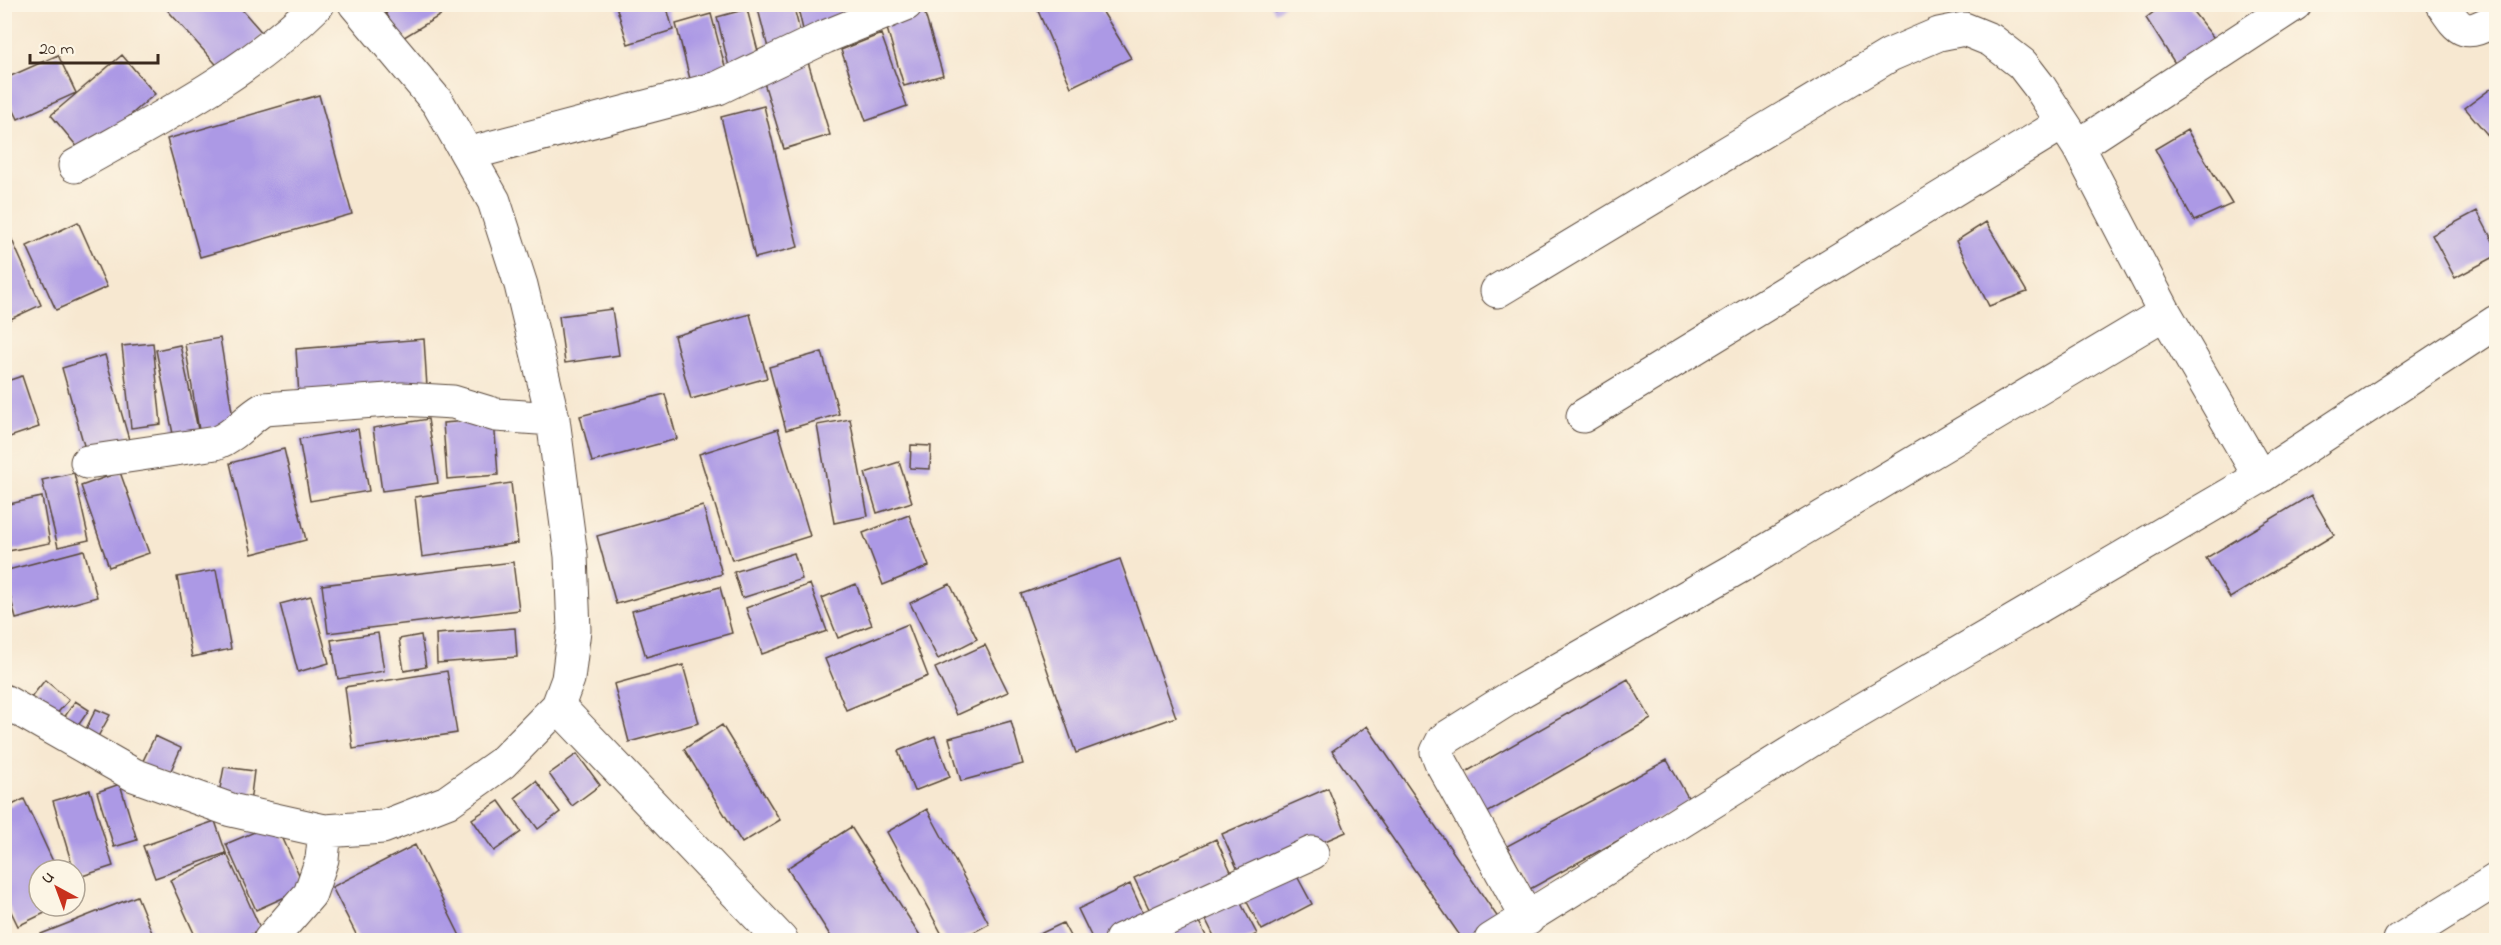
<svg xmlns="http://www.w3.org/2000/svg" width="2501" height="945" viewBox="0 0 2501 945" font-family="'Indie Flower',sans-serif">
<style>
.building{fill:#ac99e5}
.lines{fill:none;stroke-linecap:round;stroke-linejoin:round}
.minor-casing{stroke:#574639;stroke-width:35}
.minor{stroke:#fff;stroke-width:33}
</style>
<rect width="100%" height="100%" fill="#fcf5e5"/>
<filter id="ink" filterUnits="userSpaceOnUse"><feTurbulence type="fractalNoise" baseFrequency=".0167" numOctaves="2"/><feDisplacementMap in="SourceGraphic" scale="12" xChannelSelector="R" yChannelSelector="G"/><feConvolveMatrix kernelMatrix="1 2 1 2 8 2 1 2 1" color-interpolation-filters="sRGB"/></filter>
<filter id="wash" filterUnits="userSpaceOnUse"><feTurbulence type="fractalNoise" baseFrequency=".008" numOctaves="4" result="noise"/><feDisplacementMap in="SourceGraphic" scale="24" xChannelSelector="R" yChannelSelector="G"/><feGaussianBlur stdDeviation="1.35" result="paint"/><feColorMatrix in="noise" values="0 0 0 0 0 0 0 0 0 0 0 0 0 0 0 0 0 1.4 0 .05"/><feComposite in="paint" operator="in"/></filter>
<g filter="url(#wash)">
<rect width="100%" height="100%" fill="#f7e8d1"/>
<g id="blocks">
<path class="building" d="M162 4H237L264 35 223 72Z
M381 4H446L449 10 401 39Z
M620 4H666L673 30 628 44 616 6Z
M776 4H793L803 43 769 52 758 9Z
M797 4H858L862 18 804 34Z
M922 4 943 75 904 86 883 15Z
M1035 4H1098L1131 58 1071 87Z
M1270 4H1285L1275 12Z
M2164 4H2187L2214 38 2176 65 2146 18Z
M747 9 761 63 730 71 717 17Z
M711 14 726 70 690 79 676 24Z
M881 34 907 106 866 121 841 50Z
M58 55 76 93 18 119 4 90V79Z
M122 55 155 94 84 155 51 115Z
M808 62 830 135 784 149 762 76Z
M2496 85V145L2465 108Z
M319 95 352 214 200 257 167 139Z
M764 106 798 247 755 258 721 117Z
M2187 130 2232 204 2194 221 2155 149Z
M2477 211 2496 247V256L2455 278 2432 235Z
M4 222 41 305 4 322Z
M78 222 107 287 56 310 27 246Z
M1986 222 2027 292 1989 306 1956 241Z
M612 309 619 355 565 363 559 316Z
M750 314 767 378 691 399 674 336Z
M220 338 234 424 199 430 185 344Z
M424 339 427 387 299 396 296 349Z
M153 343 161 424 131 428 122 346Z
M180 345 199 434 174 439 156 350Z
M822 352 839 414 786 430 769 367Z
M105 355 130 443 87 456 62 368Z
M22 376 39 427 4 439V382Z
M665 394 677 439 592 462 580 416Z
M428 419 438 483 382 491 373 428Z
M494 419 498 475 447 479 443 423Z
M850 419 868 516 834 523 817 425Z
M358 429 369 491 310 501 299 439Z
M778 429 810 536 732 560 699 454Z
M911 445 931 446 930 469 910 468Z
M284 449 306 540 252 554 230 463Z
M899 462 912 502 877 513 865 473Z
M120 472 149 553 109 567 81 486Z
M74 473 89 540 58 547 42 480Z
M511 483 518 543 422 557 415 497Z
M2311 495 2334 535 2230 598 2206 558Z
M42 497 50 543 8 551 4 530V505Z
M703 506 722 574 616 604 597 536Z
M909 515 929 566 883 585 863 533Z
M84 550 97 597 16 619 4 571Z
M794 553 802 579 742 598 734 572Z
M1120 559 1176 717 1076 753 1021 594Z
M513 562 519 610 328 633 322 585Z
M216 570 231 649 192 657 177 577Z
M810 584 827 631 762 654 746 608Z
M856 584 872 625 838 638 822 598Z
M950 584 977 639 938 659 910 603Z
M720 587 732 633 646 657 632 611Z
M311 596 329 663 298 672 280 604Z
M908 624 928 676 846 710 825 659Z
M515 628 517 657 437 663 436 634Z
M378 633 384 671 338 679 331 640Z
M421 635 426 667 404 671 399 639Z
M985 645 1008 692 957 715 935 668Z
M683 665 699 723 629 742 614 684Z
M447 671 457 733 353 749 345 687Z
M1628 679 1651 719 1487 813 1464 773Z
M45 680 69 700 52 719 29 700Z
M75 701 89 710 75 730 62 721Z
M96 709 110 715 96 740 84 733Z
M1011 721 1023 764 961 781 949 738Z
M722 725 780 820 742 843 684 749Z
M1367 726 1503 925 1481 940H1463L1332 751Z
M155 736 181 748 168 777 141 765Z
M935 736 950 777 914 791 898 751Z
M577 754 600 785 572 806 549 774Z
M1667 760 1690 801 1530 889 1507 846Z
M224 767 254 771 250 803 218 799Z
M536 781 560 812 538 829 515 798Z
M120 784 137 840 114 847 97 792Z
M1328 788 1346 832 1241 877 1222 834Z
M90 790 113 866 76 878 53 801Z
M24 799 57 870H39V906H59L18 926 4 897V809Z
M499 801 521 832 494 851 472 819Z
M927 809 989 924 959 940H945L887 832Z
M215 821 226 853 155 878 143 846Z
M276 823 305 888 256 910 226 844Z
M851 827 923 940H833L787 868Z
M1216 839 1235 880 1154 919 1134 878Z
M415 845 462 940H359L332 887Z
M227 854 261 930 238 940H197L170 880Z
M1291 865 1312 904 1262 930 1241 891Z
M1130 884 1148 923 1110 940H1093L1078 909Z
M1236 894 1257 934 1245 940H1216L1202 912Z
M137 896 155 940H44L41 934Z
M1195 914 1208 940H1162L1158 932Z
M1063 923 1072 940H1027Z"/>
</g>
</g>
<g filter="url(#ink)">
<use href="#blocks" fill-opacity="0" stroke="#574639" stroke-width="1.5"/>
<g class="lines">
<g class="minor-casing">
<path id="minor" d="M2442 4C2461 33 2465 37 2496 19
M2078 146 2295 4
M467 154 718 88 825 37 906 4
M75 166C160 118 248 74 318 4
M1497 291 1890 55 1939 34 1964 29 1991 40 2022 64 2039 86 2078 146 2165 313 2260 477
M1583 416 2063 123
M87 462 216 443C237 435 245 420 264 409L402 399 453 402 496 415 553 419
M4 701 134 775 231 810 325 831 383 827 447 802 502 763 558 706 568 679 574 630 571 556 553 419 521 285 494 201 438 103 355 4
M558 706 781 940
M1528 919 1441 762 1437 752 1443 740 1516 694 1739 567 2165 313
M270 940 310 894 322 859 325 831
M1121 940 1312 853
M1491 940 1829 729 2260 477 2496 322
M2400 940 2496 880"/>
</g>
<use href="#minor" class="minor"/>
</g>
</g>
<rect width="2501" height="945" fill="none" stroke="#fcf5e5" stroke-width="24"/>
<g transform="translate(57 888) rotate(319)"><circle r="28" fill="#fcf5e5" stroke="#afa495" stroke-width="1.5"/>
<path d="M0-4.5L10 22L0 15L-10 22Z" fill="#c8321e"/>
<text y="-9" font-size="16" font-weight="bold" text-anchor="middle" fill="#3b2a1e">U</text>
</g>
<path d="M30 54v9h128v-9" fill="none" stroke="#3b2a1e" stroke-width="3"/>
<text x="39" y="54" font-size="18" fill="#3b2a1e" stroke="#fcf5e5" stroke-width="4.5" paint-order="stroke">20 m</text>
</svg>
